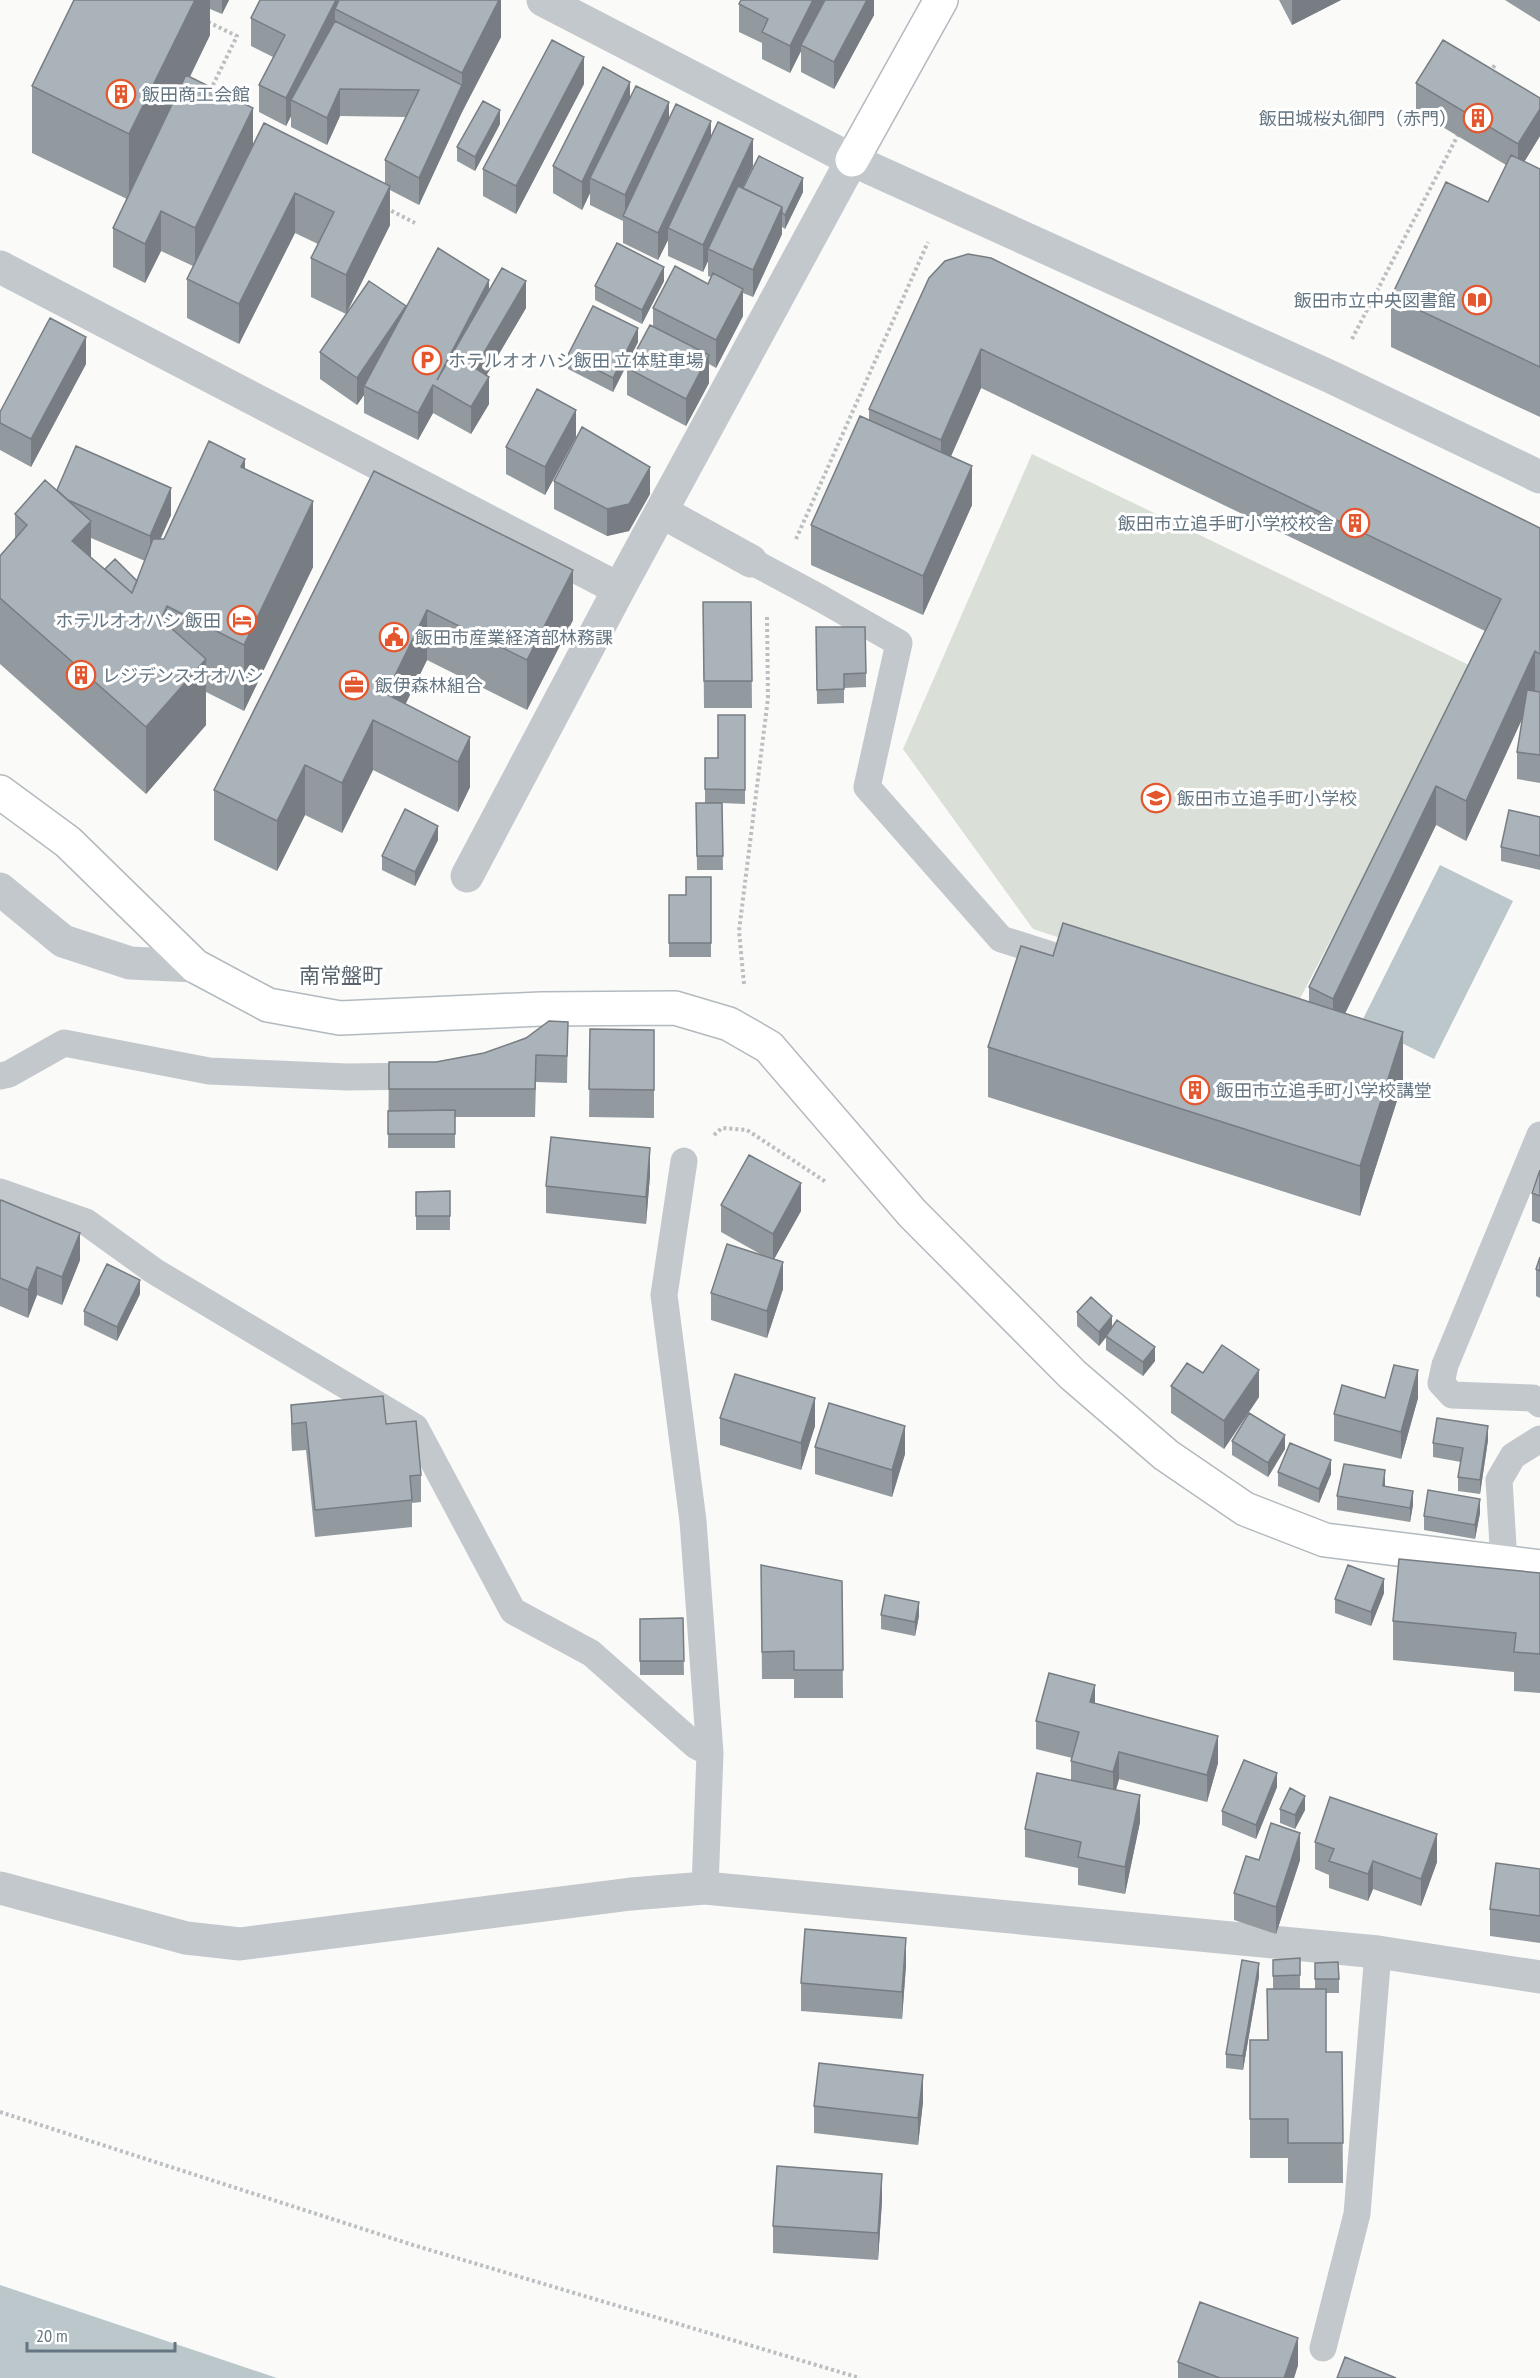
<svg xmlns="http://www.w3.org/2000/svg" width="1540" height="2378" viewBox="0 0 1540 2378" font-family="'PT Sans Narrow','Noto Sans JP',sans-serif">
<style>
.green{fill:#dadfd7}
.water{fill:#bbc7cb}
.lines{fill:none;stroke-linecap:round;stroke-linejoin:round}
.secondary-casing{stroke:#b3babf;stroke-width:36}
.path{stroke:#bbbfc2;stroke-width:4;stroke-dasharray:3 3;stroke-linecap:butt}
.lane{stroke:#c3c8cc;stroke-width:27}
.street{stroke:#c3c8cc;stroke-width:33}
.secondary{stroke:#fff;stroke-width:33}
.lane-bridge{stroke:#c3c8cc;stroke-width:27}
.wall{fill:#929a9f;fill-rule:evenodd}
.shaded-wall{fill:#777d82}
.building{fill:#aab3b9;stroke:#777d82;stroke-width:1.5}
.labels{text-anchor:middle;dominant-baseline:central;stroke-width:6;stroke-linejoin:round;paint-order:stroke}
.poi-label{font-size:18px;fill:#657683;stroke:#fff;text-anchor:start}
.quarter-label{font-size:21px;fill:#57646e;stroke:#fff}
</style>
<rect width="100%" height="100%" fill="#fafaf8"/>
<path class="green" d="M1032 454 1473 667 1292 1014 1033 929 903 749Z"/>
<path class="water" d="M1440 865 1513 901 1434 1059 1361 1023Z
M0 2285 277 2378H0Z"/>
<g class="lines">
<g class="secondary-casing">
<path id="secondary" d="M852 160 941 0
M0 792 68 842 195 966 268 1005 340 1018 541 1009 675 1008 729 1024 769 1047 912 1213 1073 1375 1166 1455 1245 1509 1325 1540 1540 1567"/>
</g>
<path class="path" d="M208 22 237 36 210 91
M1490 73 1496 63
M386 208 415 223
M1352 339 1459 133
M796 539 928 242
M744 984 739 931 768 698 767 616
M714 1135 722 1128 747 1130 826 1182
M0 2112 413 2245 860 2378"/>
<path class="lane" d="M820 598 899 643 867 787 1001 939 1089 967
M0 1076 9 1074 64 1043 209 1071 347 1077 426 1076
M1540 1135 1445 1365 1441 1383 1452 1395 1533 1398 1540 1404
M684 1161 664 1295 693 1521 710 1753 705 1888
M0 1192 86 1222 154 1271 415 1427 513 1611 591 1653 695 1745 710 1753
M1504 1562 1499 1480 1513 1456 1540 1439
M1323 2348 1357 2214 1378 1952"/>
<path class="street" d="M543 0 852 160 1331 377 1540 477
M0 267 619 589
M662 512 751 561
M467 876 619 589 852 160
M0 889 63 941 130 963 195 966
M0 1888 186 1938 240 1944 631 1894 705 1888 1378 1952 1540 1977"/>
<use href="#secondary" class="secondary"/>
<path class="lane-bridge" d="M751 561 820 598"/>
</g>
<path class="wall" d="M74 0H229L222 14 210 9V35L190 77 253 146 385 183V160L406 117 340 116 327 145 291 127V116L286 126 259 112V85L273 57 251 46V18L260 0H501V37L462 112 419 205 390 190V225L346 314 311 297V258L318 244 295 233 239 344 187 318V279L193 266 161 251 145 283 113 267V228L127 199 32 153V86Z
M874 0V15L834 89 801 72V51L790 73 762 59V43L739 32V4Z
M1279 0H1341L1292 25Z
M1505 0H1540V22Z
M1416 83 1540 98V136L1524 162 1540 169V417L1391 347V297L1488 202 1506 165 1416 111Z
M584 84 516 214 483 196V169Z
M630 97 669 118 711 137 753 166 742 188 803 192 785 229 782 227V234L753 297 743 293V316L716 368 709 364V383L686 426 627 395V368L653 327V308L708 284 711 277 708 276V261L703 272 668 256V240L658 260 623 243V221L590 205V193L582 210 553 193V166Z
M500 124 475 171 457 161V147Z
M929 278 1540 528V783L1517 779V752L1522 719 1466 841 1436 825 1345 1014 1403 1082 1360 1216 988 1097V1047L1053 956 1309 1002V987L1485 631 981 388 951 456 972 505 923 615 811 565V525L869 420V409Z
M664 281 642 324 595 300V286Z
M489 290 526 308 486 375 489 404 471 434 433 413 418 440 364 413V395L357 405 320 379V352L406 308Z
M638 342 613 392 568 369V355Z
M86 364 31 467 0 450V412Z
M576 437 545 495 506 474V447Z
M245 469 313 567 244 711 206 692V725L146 794 0 664V556L15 539V514L57 490 171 515 160 539H164ZM91 538 145 561 137 581 105 569 91 558Z
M374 471 573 620 527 710 427 660 405 704 470 737V787L458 812 373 770 342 833 305 815 277 871 214 840V790Z
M554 481 650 494 629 531 607 536 554 509Z
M703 602H751L752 708H704Z
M816 627 866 673V687L844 688V703L817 704Z
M745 715V804L722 803 723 870H697L696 803H705V758H718Z
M1540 817V870L1501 861V847Z
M438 840 415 886 382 870V856Z
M711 877V957H669V895H686Z
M568 1022 567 1083 536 1082 535 1117H455V1148H388L389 1062H436L484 1053Z
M590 1029 654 1030V1118L589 1117Z
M1540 1170V1224L1532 1221V1193Z
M650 1175 646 1224 546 1213V1186Z
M450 1191V1230H416V1192Z
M0 1202 80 1260 62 1305 37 1295 28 1318 0 1306Z
M721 1205 801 1211 774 1259 783 1289 767 1338 711 1320V1293L762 1255 721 1232Z
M1540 1257V1298L1536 1296V1269Z
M140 1294 117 1341 84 1325V1311Z
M1077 1312 1112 1327 1155 1361 1143 1376 1106 1350V1337L1099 1346 1077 1326Z
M1171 1386 1259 1397 1224 1449 1171 1413Z
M1385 1398H1418L1401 1459 1334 1441V1414Z
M291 1405 386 1424 421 1475V1502L412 1503V1527L315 1537 306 1450 292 1451 291 1432Z
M720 1418 815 1426 801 1470 720 1445Z
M1488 1440 1480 1494 1458 1491V1477L1461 1462 1433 1457V1443Z
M1232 1441 1285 1449 1268 1477 1232 1455Z
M815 1447 905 1454 892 1497 815 1474Z
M1278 1472 1331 1474 1319 1503 1278 1486Z
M1385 1484V1486L1413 1505 1410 1522 1337 1510V1496Z
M1480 1513 1475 1539 1424 1530V1516Z
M1540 1573V1693L1514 1691V1672L1393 1660V1621Z
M842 1581 843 1698H794V1679H762L761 1592Z
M1384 1593 1371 1626 1335 1613V1599Z
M881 1615 919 1616 915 1636 881 1629Z
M683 1618 684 1675H640V1619Z
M1095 1704 1218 1763 1207 1802 1119 1779 1116 1790 1140 1822 1125 1894 1078 1885V1868L1025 1857V1829L1071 1780V1761L1072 1758 1036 1749V1721Z
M1277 1787 1256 1839 1222 1825V1811Z
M1280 1809 1305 1810 1295 1829 1280 1823Z
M1315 1842 1437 1862 1421 1906 1373 1889 1368 1901 1329 1888V1875L1315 1869Z
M1259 1860H1300L1276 1934 1234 1920V1893Z
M1540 1869V1943L1490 1936V1909Z
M1300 1958V1989H1315V1963L1339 1979V1993H1326V2052H1342L1343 2183H1288V2158H1250V2040H1268L1267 1989H1273V1960Z
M906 1965 902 2019 801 2011V1983Z
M1259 1977 1243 2070 1226 2068V2054Z
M923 2102 918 2145 814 2133V2106Z
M882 2201 878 2260 773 2253V2226Z
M1178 2362 1298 2365 1294 2378H1178Z"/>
<path class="shaded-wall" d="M195 0H210V35L129 200V134Z
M222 0H229L222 14Z
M336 0H349L335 9V28L291 100V116L286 126V98Z
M499 0H501V37L462 112 419 205V178L462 85V73Z
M813 0H826L801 45V51L790 73V46Z
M867 0H874V15L834 89V62Z
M1292 0H1341L1292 25Z
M584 57V84L516 214V186Z
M630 82V109L590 178V193L582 210V182Z
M340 89V116L327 145V118Z
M669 102V130L625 217V195Z
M253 108V147L195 267V228Z
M1540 109V136L1518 172V144Z
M500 110V124L475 171V157Z
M711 121V148L668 228V240L658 260V233Z
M753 139V166L713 251 708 249V261L703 272V245Z
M803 178V192L785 229V215Z
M390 186V225L346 314V275Z
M295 193V233L239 344V304Z
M782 207V234L753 297V270Z
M161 211V251L145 283V244Z
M664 267V281L642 324V310Z
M489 280V307L437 380Z
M526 281V308L475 395V368Z
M743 289V316L716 368V340Z
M406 306V333L364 386V395L357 405V378Z
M638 328V342L613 392V378Z
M86 337V364L31 467V439Z
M981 349V388L941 479V440Z
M709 355V383L686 426V399Z
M489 377V404L471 434V407Z
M433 385V413L418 440V413Z
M576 410V437L545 495V467Z
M245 459V525L241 467Z
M972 466V505L923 615V576Z
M650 467V494L629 531 607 536V509Z
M171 488V515L150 563V536Z
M313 501V567L244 711V645Z
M91 521V587L72 541Z
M573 570V620L527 710V660Z
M167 606V673L161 619Z
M427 610V660L393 730 386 694Z
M1535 651V691L1466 841V801Z
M206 659V725L146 794V727Z
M373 720V770L342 833V783Z
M470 737V787L458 812V762Z
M305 765V815L277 871V821Z
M1436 786V825L1333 1038V999Z
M438 826V840L415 886V872Z
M1403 1032V1082L1360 1216V1166Z
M650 1148V1175L646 1224V1197Z
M801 1183V1211L773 1261V1234Z
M80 1233V1260L62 1305V1277Z
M783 1262V1289L767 1338V1311Z
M37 1267V1295L28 1318V1290Z
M140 1280V1294L117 1341V1327Z
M1112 1316V1330L1099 1346V1332Z
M1155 1347V1361L1143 1376V1362Z
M1259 1370V1397L1224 1449V1421Z
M1418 1370V1398L1401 1459V1432Z
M815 1398V1426L801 1470V1443Z
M905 1426V1454L892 1497V1470Z
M1488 1426V1440L1480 1494V1480Z
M1285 1435V1449L1268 1477V1463Z
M1331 1460V1474L1319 1503V1489Z
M1385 1470V1484L1383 1500V1486Z
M1413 1491V1505L1410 1522V1508Z
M1480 1499V1513L1475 1539V1525Z
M1384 1579V1593L1371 1626V1612Z
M919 1602V1616L915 1636V1622Z
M1095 1685V1712L1090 1702Z
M1218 1736V1763L1207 1802V1775Z
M1119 1752V1779L1113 1800V1772Z
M1277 1773V1787L1256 1839V1825Z
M1140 1795V1822L1125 1894V1867Z
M1305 1796V1810L1295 1829V1815Z
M1300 1833V1860L1276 1934V1907Z
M1437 1834V1862L1421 1906V1879Z
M1373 1861V1889L1368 1901V1874Z
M906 1938V1965L902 2019V1992Z
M1259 1963V1977L1243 2070V2056Z
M923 2075V2102L918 2145V2118Z
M882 2174V2201L878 2260V2233Z
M1298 2338V2365L1294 2378H1284Z"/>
<path class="building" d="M74 0H195L129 134 32 86Z
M260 0H336L286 98 259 85 285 35 251 18Z
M339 0H499L462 73 335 9Z
M741 0H813L790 46 762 32 768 19 739 4Z
M825 0H867L834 62 801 45Z
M335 21 462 85 419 178 385 160 419 90 340 89 327 118 291 100Z
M552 40 584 57 516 186 483 169Z
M1443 40 1540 98V109L1518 144 1416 83Z
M603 67 630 82 582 182 553 166Z
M186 75 253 108 195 228 161 211 145 244 113 228Z
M636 86 669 102 625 195 590 178Z
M483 101 500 110 475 157 457 147Z
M676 104 711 121 658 233 623 216Z
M718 122 753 139 703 245 668 228Z
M264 123 390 186 346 275 311 258 334 212 295 193 239 304 187 279Z
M1511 155 1540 169V367L1391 297 1446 182 1488 202Z
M759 156 803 178 785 215 782 213V207L743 188Z
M738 186 782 207 753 270 708 249Z
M617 243 664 267 642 310 595 286Z
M438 248 489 280 437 380 502 268 526 281 475 368 489 377 471 407 433 385 418 413 364 386Z
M968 254 991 258 1540 528V654L1535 651 1466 801 1436 786 1333 999 1309 987 1501 599 981 349 941 440 869 409 929 278 945 261Z
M675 266 708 284 713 273 743 289 716 340 653 308Z
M369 281 406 306 357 378 320 352Z
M593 306 638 328 613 378 568 355Z
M50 318 86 337 31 439 0 423V412Z
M650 325 709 355 686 399 627 368Z
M537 389 576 410 545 467 506 447Z
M860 416 972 466 923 576 811 525Z
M582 427 650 467 629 504 607 509 554 481Z
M209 441 245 459 241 467 313 501 244 645 167 606 161 619 206 659 146 727 0 598V556L27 525 15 514 45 480 91 521 72 541 132 593 153 539H164Z
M76 446 171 488 150 536 68 500 57 490Z
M374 471 573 570 527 660 427 610 386 694 470 737 458 762 373 720 342 783 305 765 277 821 214 790Z
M115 559 137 581 132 593 105 569Z
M703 602H751L752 681H704Z
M816 627H865L866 673 844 674V689L817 690Z
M1527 690 1540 692V755L1517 752Z
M718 715H745V790L705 789V758H718Z
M696 803H722L723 856H697Z
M405 809 438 826 415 872 382 856Z
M1509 810 1540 817V856L1501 847Z
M686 877H711V943H669V895H686Z
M1063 923 1403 1032 1360 1166 988 1047 1021 946 1053 956Z
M549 1021 568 1022 567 1056 536 1055 535 1089H389V1062H436L484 1053 526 1038Z
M590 1029 654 1030V1090L589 1089Z
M455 1110V1134H388V1111Z
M551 1137 650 1148 646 1197 546 1186Z
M749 1155 801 1183 773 1234 721 1205Z
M1540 1170V1196L1532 1193Z
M450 1191V1216H416V1192Z
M1 1200 80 1233 62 1277 37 1267 28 1290 0 1278V1202Z
M727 1244 783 1262 767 1311 711 1293Z
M1540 1257V1271L1536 1269Z
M107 1264 140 1280 117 1327 84 1311Z
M1091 1297 1112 1316 1099 1332 1077 1312Z
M1117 1320 1155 1347 1143 1362 1106 1336Z
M1222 1345 1259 1370 1224 1421 1171 1386 1187 1363 1203 1373Z
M1394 1365 1418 1370 1401 1432 1334 1414 1342 1385 1385 1398Z
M735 1374 815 1398 801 1443 720 1418Z
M383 1396 386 1424 416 1421 421 1475 410 1476 412 1500 315 1510 306 1422 292 1424 291 1405Z
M829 1403 905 1426 892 1470 815 1447Z
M1249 1413 1285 1435 1268 1463 1232 1441Z
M1437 1418 1488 1426 1480 1480 1458 1477 1463 1448 1433 1443Z
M1290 1443 1331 1460 1319 1489 1278 1472Z
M1344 1464 1385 1470 1383 1486 1413 1491 1410 1508 1337 1496Z
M1428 1490 1480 1499 1475 1525 1424 1516Z
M1399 1559 1540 1573V1654L1514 1652 1516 1633 1393 1621Z
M761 1565 842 1581 843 1670H794V1651L762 1652Z
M1348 1565 1384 1579 1371 1612 1335 1599Z
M885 1595 919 1602 915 1622 881 1615Z
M683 1618 684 1661H640V1619Z
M1049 1673 1095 1685 1090 1702 1218 1736 1207 1775 1119 1752 1113 1772 1071 1761 1079 1732 1036 1721Z
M1244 1760 1277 1773 1256 1825 1222 1811Z
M1037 1773 1140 1795 1125 1867 1078 1857 1081 1842 1025 1829Z
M1290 1788 1305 1796 1295 1815 1280 1809Z
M1330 1797 1437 1834 1421 1879 1373 1861 1368 1874 1329 1861 1334 1849 1315 1842Z
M1271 1823 1300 1833 1276 1907 1234 1893 1246 1856 1259 1860Z
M1496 1863 1540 1869V1916L1490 1909Z
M805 1929 906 1938 902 1992 801 1983Z
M1300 1958V1975L1273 1976V1960Z
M1242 1960 1259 1963 1243 2056 1226 2054Z
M1338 1962 1339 1979H1315V1963Z
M1267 1989H1326V2052H1342L1343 2143H1288V2119H1250V2040H1268Z
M819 2063 923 2075 918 2118 814 2106Z
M777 2166 882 2174 878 2233 773 2226Z
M1200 2302 1298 2338 1284 2378H1220L1178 2362Z
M1345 2357 1396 2378H1337Z"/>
<defs>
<g id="building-ring" transform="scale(1.5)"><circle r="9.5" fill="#fff" stroke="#e4572e" stroke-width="1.5"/><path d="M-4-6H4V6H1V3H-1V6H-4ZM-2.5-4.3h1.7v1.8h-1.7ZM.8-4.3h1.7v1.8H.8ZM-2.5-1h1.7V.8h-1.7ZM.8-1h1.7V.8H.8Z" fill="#e4572e"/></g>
<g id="library-ring" transform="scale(1.5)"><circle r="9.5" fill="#fff" stroke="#e4572e" stroke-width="1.5"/><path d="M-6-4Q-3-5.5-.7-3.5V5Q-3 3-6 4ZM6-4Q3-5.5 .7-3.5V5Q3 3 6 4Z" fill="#e4572e"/></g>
<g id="parking-ring" transform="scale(1.5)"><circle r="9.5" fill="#fff" stroke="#e4572e" stroke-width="1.5"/><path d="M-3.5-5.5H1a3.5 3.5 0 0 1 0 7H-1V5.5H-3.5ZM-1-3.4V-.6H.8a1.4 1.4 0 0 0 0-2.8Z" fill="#e4572e"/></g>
<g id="hotel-ring" transform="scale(1.5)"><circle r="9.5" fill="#fff" stroke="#e4572e" stroke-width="1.5"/><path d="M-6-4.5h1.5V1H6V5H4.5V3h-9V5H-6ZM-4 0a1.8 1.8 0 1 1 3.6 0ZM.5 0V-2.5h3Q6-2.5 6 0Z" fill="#e4572e"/></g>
<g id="civic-ring" transform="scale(1.5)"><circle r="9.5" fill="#fff" stroke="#e4572e" stroke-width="1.5"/><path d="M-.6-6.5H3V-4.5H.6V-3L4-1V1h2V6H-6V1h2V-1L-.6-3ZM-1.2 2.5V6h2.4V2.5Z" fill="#e4572e"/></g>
<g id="office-ring" transform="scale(1.5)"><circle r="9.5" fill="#fff" stroke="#e4572e" stroke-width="1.5"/><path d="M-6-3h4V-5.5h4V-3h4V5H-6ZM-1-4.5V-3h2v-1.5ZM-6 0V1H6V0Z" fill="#e4572e"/></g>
<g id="school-ring" transform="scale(1.5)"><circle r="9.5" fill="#fff" stroke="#e4572e" stroke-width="1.5"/><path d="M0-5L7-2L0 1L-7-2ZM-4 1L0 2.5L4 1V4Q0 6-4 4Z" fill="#e4572e"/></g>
</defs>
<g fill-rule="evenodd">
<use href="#building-ring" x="121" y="94"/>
<use href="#building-ring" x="1478" y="118"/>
<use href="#library-ring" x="1477" y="300"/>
<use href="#parking-ring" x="427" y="360"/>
<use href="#building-ring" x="1355" y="523"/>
<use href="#hotel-ring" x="242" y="620"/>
<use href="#civic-ring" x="394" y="637"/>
<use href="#building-ring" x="81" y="675"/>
<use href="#office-ring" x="354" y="685"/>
<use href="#school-ring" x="1156" y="798"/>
<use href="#building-ring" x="1195" y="1090"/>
</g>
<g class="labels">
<g class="poi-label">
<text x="142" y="94">飯田商工会館</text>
<text x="1457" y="118" text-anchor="end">飯田城桜丸御門（赤門）</text>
<text x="1456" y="300" text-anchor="end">飯田市立中央図書館</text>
<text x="448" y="360">ホテルオオハシ飯田 立体駐車場</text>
<text x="1334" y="523" text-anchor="end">飯田市立追手町小学校校舎</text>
<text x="221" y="620" text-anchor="end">ホテルオオハシ 飯田</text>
<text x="415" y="637">飯田市産業経済部林務課</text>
<text x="102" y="675">レジデンスオオハシ</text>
<text x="375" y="685">飯伊森林組合</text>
<text x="1177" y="798">飯田市立追手町小学校</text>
<text x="1216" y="1090">飯田市立追手町小学校講堂</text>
</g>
<g class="quarter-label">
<text x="341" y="975">南常盤町</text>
</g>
</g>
<path d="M27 2342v9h148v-9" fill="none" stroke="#657683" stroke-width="3"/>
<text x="36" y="2342" font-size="18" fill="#657683" stroke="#ffffff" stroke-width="4.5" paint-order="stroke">20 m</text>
</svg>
